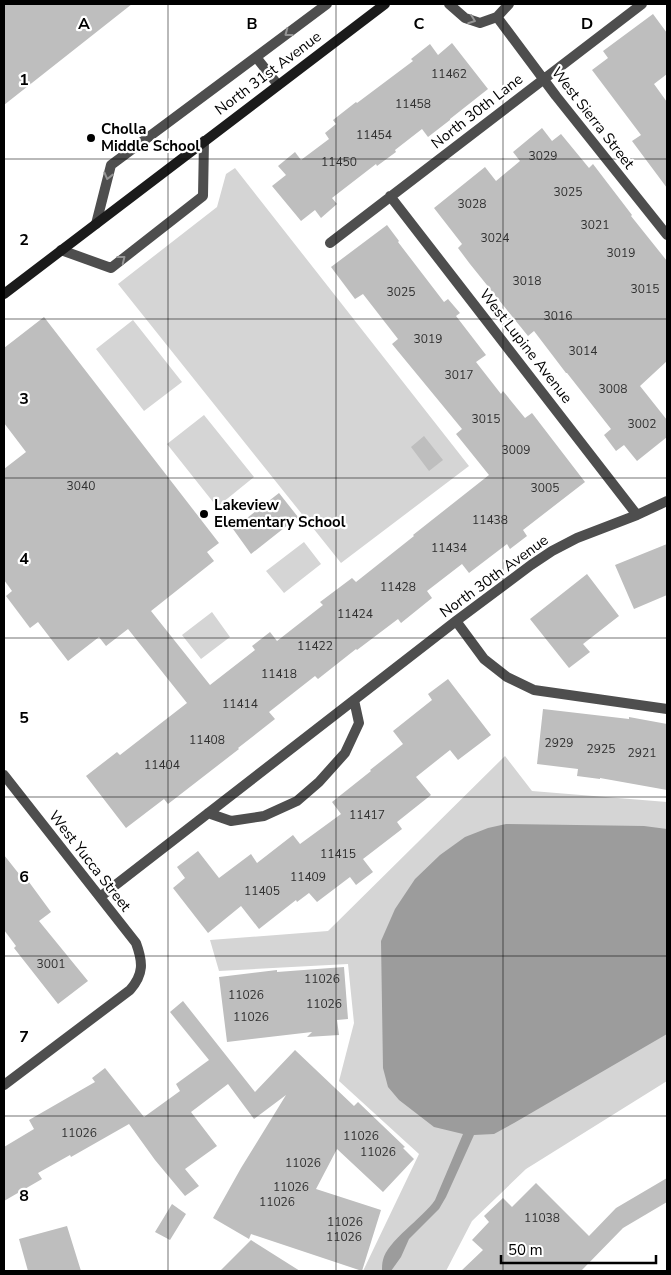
<svg xmlns="http://www.w3.org/2000/svg" width="671" height="1275" viewBox="0 0 671 1275" font-family="'Nunito Sans',sans-serif">
<style>
.green{fill:#d5d5d5}
.water{fill:#9c9c9c}
.building{fill:#bebebe}
.lines{fill:none;stroke-linecap:round;stroke-linejoin:round}
.lane{stroke:#4e4e4e;stroke-width:10}
.street{stroke:#4e4e4e;stroke-width:10}
.secondary{stroke:#1b1b1b;stroke-width:10}
.oneway{stroke:#959595}
.grid{fill:none;stroke:#000;stroke-width:1;stroke-opacity:0.55}
.poi-dot{fill:#000;stroke:#fff;stroke-width:2}
.labels{text-anchor:middle;dominant-baseline:central;stroke-width:4.5;stroke-linejoin:round;paint-order:stroke}
.number-label{font-size:12px;fill:#303030}
.street-label{font-size:15px;fill:#000;stroke:#fff}
.poi-label{font-size:15px;font-weight:bold;fill:#000;stroke:#fff;text-anchor:start}
.grid-label{font-size:16px;text-anchor:middle;font-weight:bold;fill:#000;stroke:#fff;stroke-width:4.5;stroke-linejoin:round;paint-order:stroke}
</style>
<rect width="100%" height="100%" fill="#fff"/>
<path class="green" d="M235 168 469 466 341 563 118 284 217 207 226 174Z
M133 320 182 382 144 411 96 349Z
M204 415 254 477 217 507 167 444Z
M304 542 321 564 284 593 266 571Z
M212 612 230 637 201 659 182 635Z
M505 756 532 791 667 802V1081L526 1169 472 1221 446 1271H363L419 1154 339 1081 354 1023 348 964 219 971 210 940 328 931Z"/>
<path class="water" d="M506 824 644 826 667 829V1034L514 1123 494 1134 474 1135 446 1197 439 1209 409 1239 401 1257 391 1271H382C382 1267 382 1263 383 1260 387 1241 423 1218 435 1200L463 1134 434 1127 399 1100 388 1087 383 1068 381 941 395 909 415 879 440 855 465 837 488 828Z"/>
<path class="building" d="M4 4H132L4 105Z
M653 14 667 33V74L654 84 667 102V188L632 141 641 135 592 70 608 58 603 51Z
M452 43 488 89 450 119V120L428 137 422 129 395 150 396 152 377 166 376 164 332 198 337 204 321 218 315 210 301 221 272 186 286 175 278 166 295 152 301 160 329 139 325 133 336 124 333 120 356 102 357 103 413 61 411 59 430 44 438 55Z
M542 128 552 141 561 134 589 168 593 164 632 215 631 216 667 261V361L640 386 667 420V437L637 461 624 445 616 451 604 435 611 429 567 373H566L534 331 528 336 470 264 458 248 462 244 434 208 485 167 496 181 520 161 513 152Z
M387 225 399 241 398 242 444 302 448 299 460 313 456 316 486 355 476 362 501 394 503 391 525 418 532 413 585 482 523 530 527 536 510 549 507 544 469 573 462 564 427 591 432 598 401 623 398 619 357 650 356 649 318 679 315 676 269 712 275 719 238 748 239 749 168 804 164 799 126 828 86 776 117 752 120 755 187 703 128 629 106 646 99 637 68 661 38 622 30 628 6 596 12 591 4 580V469L26 452 4 423V348L44 317 219 543 207 552 214 561 151 611 210 685 255 650 252 646 270 632 277 641 323 605 320 602 352 578 356 582 414 536 413 535 489 475 456 434 462 429 392 344 398 339 363 294 355 299 331 267Z
M424 436 443 460 429 471 411 447Z
M279 493 298 517 251 554 233 529Z
M667 544V595L634 609 615 565Z
M587 574 619 616 583 644 590 652 569 668 530 619Z
M448 679 491 735 458 760 450 750 416 777 431 795 397 822 402 829 363 859 373 872 356 885 350 877 317 902 309 893 297 902 296 900 259 929 241 906 208 933 173 888 185 878 177 867 198 851 219 878 251 854 257 863 293 835 300 844 341 814 332 802 371 771 370 770 403 744 393 731 432 700 428 694Z
M543 709 629 719V717L667 724V790L600 778V779L577 776 578 769 537 764Z
M4 855 27 884 29 882 51 912 39 921 88 981 58 1004 14 948 16 946 4 930Z
M344 967 348 1019 337 1020 339 1035 307 1037 312 1032 227 1042 219 977 277 970V972Z
M183 1001 255 1092 295 1050 354 1106 358 1102 405 1147 403 1148 414 1159 383 1192 337 1149 316 1189 381 1210 362 1271 251 1234 249 1239 213 1218 241 1168 286 1095 254 1119 228 1084 191 1112 217 1146 185 1169 199 1186 185 1196 155 1160 129 1124 71 1157 70 1155 38 1173 42 1179 4 1201V1147L34 1129 29 1120 95 1082 92 1078 105 1068 144 1117 180 1091 176 1084 209 1060 170 1012Z
M667 1178V1202L623 1228 581 1271H461L483 1250 472 1240 489 1222 484 1216 503 1198 512 1207 536 1183 589 1236 616 1208Z
M172 1204 186 1214 170 1240 155 1232Z
M67 1226 81 1271H28L19 1239Z
M251 1240 300 1271H220Z"/>
<g class="lines">
<path class="lane" d="M256 57 278 85
M96 224 111 165 327 4
M61 250 111 268 203 196 204 141"/>
<path class="street" d="M449 4 465 18 480 23 497 17 509 4
M497 17 556 96 667 235
M390 196 637 515
M330 243 642 4
M456 621 484 659 507 677 534 690 667 709
M4 775 136 943C143 962 144 974 130 990L4 1085
M208 813 231 821 264 816 297 801 319 782 345 753 359 723 354 700
M100 897 456 621 531 565 552 551 577 538 637 515 667 501"/>
<path class="secondary" d="M4 294 385 4"/>
</g>
<defs><path id="oneway-chevron" d="M-2-3.5L2.5 0L-2 3.5" fill="none" stroke-width="1.6" stroke-linecap="round" stroke-linejoin="round" transform="scale(1.25)"/></defs>
<g class="oneway">
<use href="#oneway-chevron" transform="translate(472 20) rotate(20)"/>
<use href="#oneway-chevron" transform="translate(288 33) rotate(143)"/>
<use href="#oneway-chevron" transform="translate(108 176) rotate(104)"/>
<use href="#oneway-chevron" transform="translate(122 259) rotate(-38)"/>
</g>
<path class="grid" d="M168 4V1271M336 4V1271M503 4V1271M4 159H667M4 319H667M4 478H667M4 638H667M4 797H667M4 956H667M4 1116H667"/>
<g class="poi-dot">
<circle cx="91" cy="138" r="5"/>
<circle cx="204" cy="514" r="5"/>
</g>
<g class="labels">
<g class="number-label">
<text x="449" y="74">11462</text>
<text x="413" y="104">11458</text>
<text x="374" y="135">11454</text>
<text x="543" y="156">3029</text>
<text x="339" y="162">11450</text>
<text x="568" y="192">3025</text>
<text x="472" y="204">3028</text>
<text x="595" y="225">3021</text>
<text x="495" y="238">3024</text>
<text x="621" y="253">3019</text>
<text x="527" y="281">3018</text>
<text x="645" y="289">3015</text>
<text x="401" y="292">3025</text>
<text x="558" y="316">3016</text>
<text x="428" y="339">3019</text>
<text x="583" y="351">3014</text>
<text x="459" y="375">3017</text>
<text x="613" y="389">3008</text>
<text x="486" y="419">3015</text>
<text x="642" y="424">3002</text>
<text x="516" y="450">3009</text>
<text x="81" y="486">3040</text>
<text x="545" y="488">3005</text>
<text x="490" y="520">11438</text>
<text x="449" y="548">11434</text>
<text x="398" y="587">11428</text>
<text x="355" y="614">11424</text>
<text x="315" y="646">11422</text>
<text x="279" y="674">11418</text>
<text x="240" y="704">11414</text>
<text x="207" y="740">11408</text>
<text x="559" y="743">2929</text>
<text x="601" y="749">2925</text>
<text x="642" y="753">2921</text>
<text x="162" y="765">11404</text>
<text x="367" y="815">11417</text>
<text x="338" y="854">11415</text>
<text x="308" y="877">11409</text>
<text x="262" y="891">11405</text>
<text x="51" y="964">3001</text>
<text x="322" y="979">11026</text>
<text x="246" y="995">11026</text>
<text x="324" y="1004">11026</text>
<text x="251" y="1017">11026</text>
<text x="79" y="1133">11026</text>
<text x="361" y="1136">11026</text>
<text x="378" y="1152">11026</text>
<text x="303" y="1163">11026</text>
<text x="291" y="1187">11026</text>
<text x="277" y="1202">11026</text>
<text x="542" y="1218">11038</text>
<text x="345" y="1222">11026</text>
<text x="344" y="1237">11026</text>
</g>
<g class="street-label">
<text transform="translate(268 73) rotate(-37)">North 31st Avenue</text>
<text transform="translate(477 111) rotate(-38)">North 30th Lane</text>
<text transform="translate(593 118) rotate(52)">West Sierra Street</text>
<text transform="translate(526 346) rotate(52)">West Lupine Avenue</text>
<text transform="translate(494 576) rotate(-36)">North 30th Avenue</text>
<text transform="translate(90 861) rotate(52)">West Yucca Street</text>
</g>
<g class="poi-label">
<text x="101" y="129">Cholla<tspan x="101" dy="17">Middle School</tspan></text>
<text x="214" y="505">Lakeview<tspan x="214" dy="17">Elementary School</tspan></text>
</g>
</g>
<g class="grid-label">
<text x="84" y="29">A</text>
<text x="252" y="29">B</text>
<text x="419" y="29">C</text>
<text x="587" y="29">D</text>
<text x="24" y="85">1</text>
<text x="24" y="245">2</text>
<text x="24" y="404">3</text>
<text x="24" y="564">4</text>
<text x="24" y="723">5</text>
<text x="24" y="882">6</text>
<text x="24" y="1042">7</text>
<text x="24" y="1201">8</text>
</g>
<rect width="671" height="1275" fill="none" stroke="#000000" stroke-width="10"/>
<path d="M501 1255v8h155v-8" fill="none" stroke="#000000" stroke-width="2.5"/>
<text x="508" y="1255" font-size="15" fill="#000000" stroke="#ffffff" stroke-width="4" paint-order="stroke">50 m</text>
</svg>
